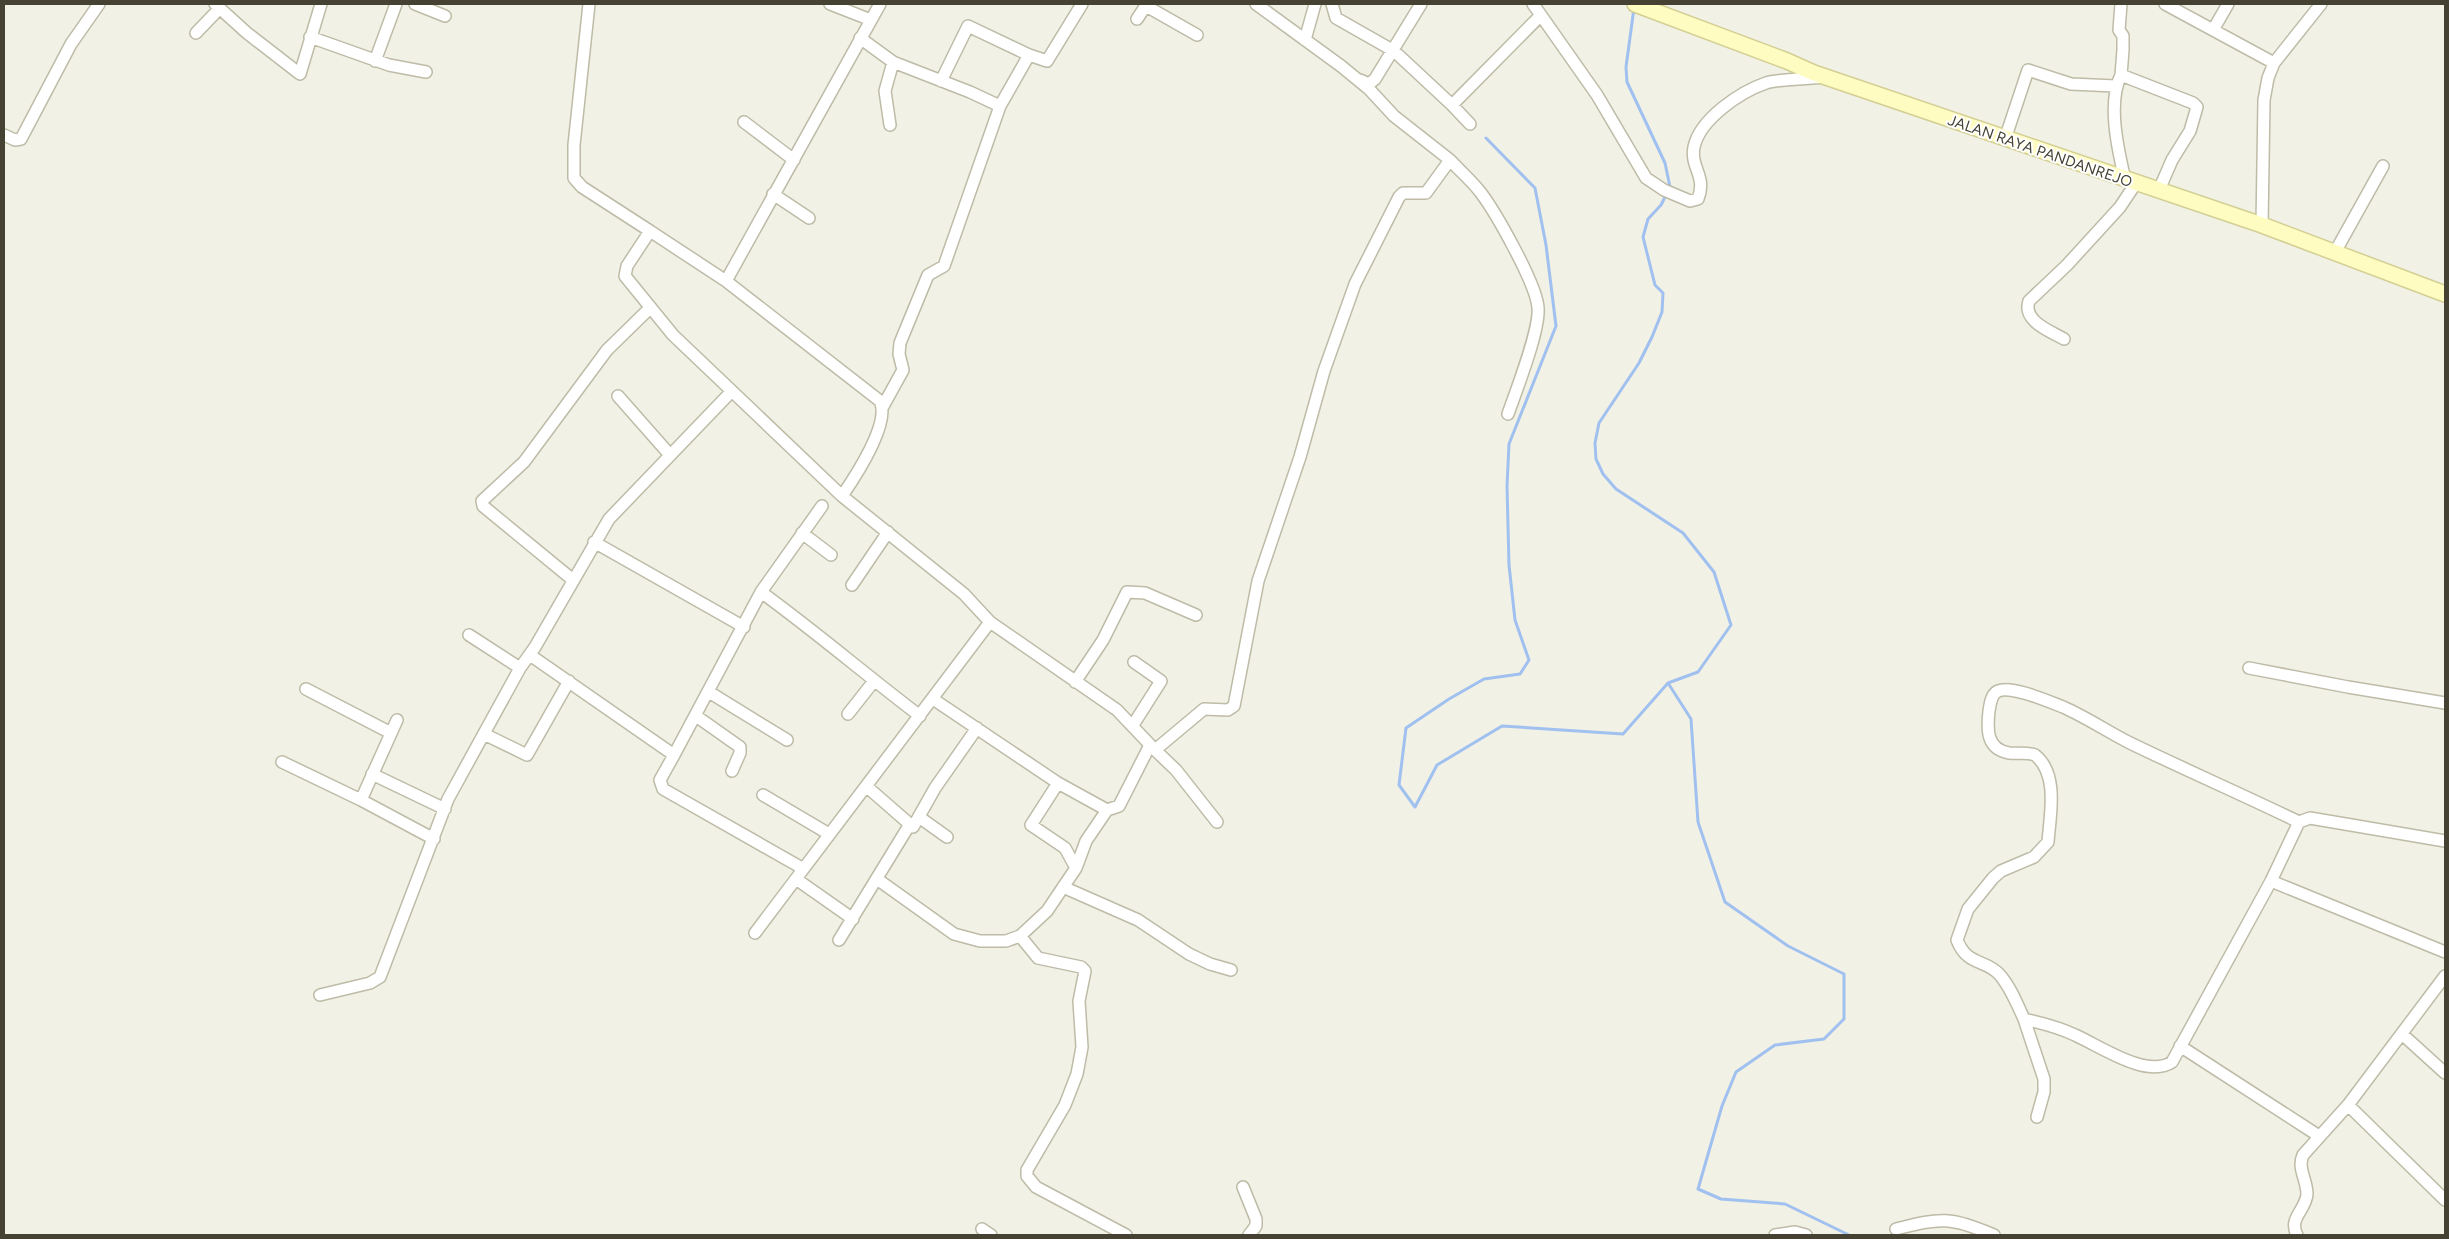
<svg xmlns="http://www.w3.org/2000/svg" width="2449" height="1239" viewBox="0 0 2449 1239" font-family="Figtree,sans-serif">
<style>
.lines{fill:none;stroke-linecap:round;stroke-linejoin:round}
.stream{stroke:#a0c0f0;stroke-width:3}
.street-casing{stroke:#bebba7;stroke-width:14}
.secondary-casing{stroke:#d3cf94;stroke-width:18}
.street{stroke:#fff;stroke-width:11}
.secondary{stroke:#fffcc2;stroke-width:15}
.labels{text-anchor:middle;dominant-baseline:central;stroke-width:4;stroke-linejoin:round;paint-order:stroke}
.street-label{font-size:15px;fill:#454234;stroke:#fff}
</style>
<rect width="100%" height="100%" fill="#f2f1e5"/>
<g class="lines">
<path class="stream" d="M1634 8 1626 67 1627 82 1665 163 1670 187 1661 205 1648 219 1643 237 1655 285 1663 293 1662 312 1652 337 1639 363 1599 423 1595 443 1596 459 1603 474 1616 489 1683 533 1714 572 1731 625 1698 672 1668 683
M1486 138 1535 188 1546 245 1556 326 1509 444 1507 486 1509 565 1515 620 1529 660 1520 674 1484 679 1449 699 1406 728 1399 785 1415 807 1437 765 1502 726 1623 734 1668 683 1691 719 1698 822 1725 902 1788 946 1844 974V1019L1824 1039 1775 1045 1736 1072 1722 1106 1698 1189 1721 1199 1785 1204 1849 1235"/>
<g class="street-casing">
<path id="street" d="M215 4 247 33 300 74 321 4
M415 4 445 16
M589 4 574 145V178L582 187 650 231 627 266 625 276 673 335 842 496C855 477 891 423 880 401L726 281 650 231
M830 4 871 20
M1332 4 1336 18 1394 51 1452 105 1540 16
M1533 4 1597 95 1646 178 1664 190 1690 201 1698 199C1707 176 1690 168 1694 147 1700 119 1740 92 1766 83 1778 79 1808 79 1823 77
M2121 4 2119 30 2123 36V50L2121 75
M2165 4 2274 63 2268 78 2264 100 2262 225
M1146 6 1197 35
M1137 19 1147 4
M2213 30 2228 4
M196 33 220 8
M310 37 389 65 426 72
M860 38 893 62 970 92 1000 106 944 266 928 275 900 343 899 354 903 370 882 408
M1305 40 1315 4
M375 61 396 4
M2274 63 2321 4
M1360 80 1369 84 1375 79 1421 4
M941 81 968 26 1029 55
M1452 105 1470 124
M1000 106 1029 55 1047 61 1082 4
M744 122 794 160
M890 125 885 91 893 62
M4 135 15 140 21 139 71 44 99 4
M2005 139 2028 70 2071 84 2115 86
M1450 160C1460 171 1472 181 1481 193 1496 213 1537 285 1538 308 1540 330 1516 391 1508 414
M2125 180C2118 150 2107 103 2121 75L2193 103 2197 107 2190 131 2172 160 2159 190
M773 194 809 218
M2334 254 2383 166
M726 281 880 4
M2064 339C2050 331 2022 321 2029 301L2067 265 2120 207 2136 183
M618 396 670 455
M802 533 831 555
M594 542 744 627
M573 580 483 506 482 501 524 462 607 350 650 308
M852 585 888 532
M761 592C816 632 866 675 920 716
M990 622 1117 710 1155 750 1204 709 1228 710 1234 706 1258 581 1300 457 1324 371 1355 284 1399 197 1403 193H1426L1450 160 1394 116 1369 89 1341 66 1256 4
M469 635 520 668
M530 655 674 755 761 592 822 506
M2249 668 2348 687 2445 703
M1075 682 1103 640 1127 592 1145 593 1196 615
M306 689 391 733
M709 692 787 740
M933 699 1058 783 1107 810 1119 806 1150 745
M848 714 874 681
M696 716 740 747V753L732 771
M1133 725 1161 681 1134 662
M484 734 527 755 569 681
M1155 750 1176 770 1217 822
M674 755 660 780 663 789 802 868
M282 762 361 800 397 720
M372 774 445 809
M1058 783 1031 825 1065 848 1076 868
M866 786 913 827 935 788 977 728
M763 795 829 834
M361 800 434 839
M919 817 947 837
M796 879 853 919
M877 879 954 934 980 941H1006L1020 936 1047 911 1076 868 1086 841 1107 810
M2271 881 2445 952
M1063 887 1138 920 1189 954 1210 964 1231 970
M755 933C833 829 912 726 990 622L964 594 842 496
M1020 936 1038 958 1081 967 1085 971 1079 1001 1082 1047 1077 1074 1065 1105 1027 1170V1176L1036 1187 1126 1235
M839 940 910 824
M320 995 370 983 380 977 448 799 520 668 535 647 609 519 731 392
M2024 1019C2017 1004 2010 986 1999 974 1985 959 1967 966 1957 940L1968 909 1993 878 2001 871 2034 857 2048 842C2050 815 2059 774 2035 755 2027 752 2018 754 2009 753 1986 749 1987 729 1989 711 1990 705 1991 694 1998 691 2012 685 2050 702 2063 707 2086 717 2108 732 2130 743 2186 770 2243 795 2299 822
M2402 1034 2445 1073
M2180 1046 2319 1136
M2348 1105 2445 1200
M2037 1117 2044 1092V1079L2024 1019C2042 1023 2058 1027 2075 1035 2100 1046 2147 1079 2172 1062L2271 881 2299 822 2310 818 2445 841
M1243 1187 1256 1219V1226L1249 1235
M982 1229 991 1235
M1896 1229C1943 1217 1949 1217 1994 1235
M1775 1235 1795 1232 1806 1235
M2297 1235C2288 1218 2306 1210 2307 1194 2307 1180 2297 1168 2303 1155L2348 1105 2445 976"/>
</g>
<g class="secondary-casing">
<path id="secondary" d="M1635 4 1787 61 1814 73 2262 225 2445 294"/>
</g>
<use href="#street" class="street"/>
<use href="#secondary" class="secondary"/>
</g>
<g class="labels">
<g class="street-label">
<text transform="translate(2040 151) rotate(19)">JALAN RAYA PANDANREJO</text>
</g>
</g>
<rect width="2449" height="1239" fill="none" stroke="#454234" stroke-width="10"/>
</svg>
